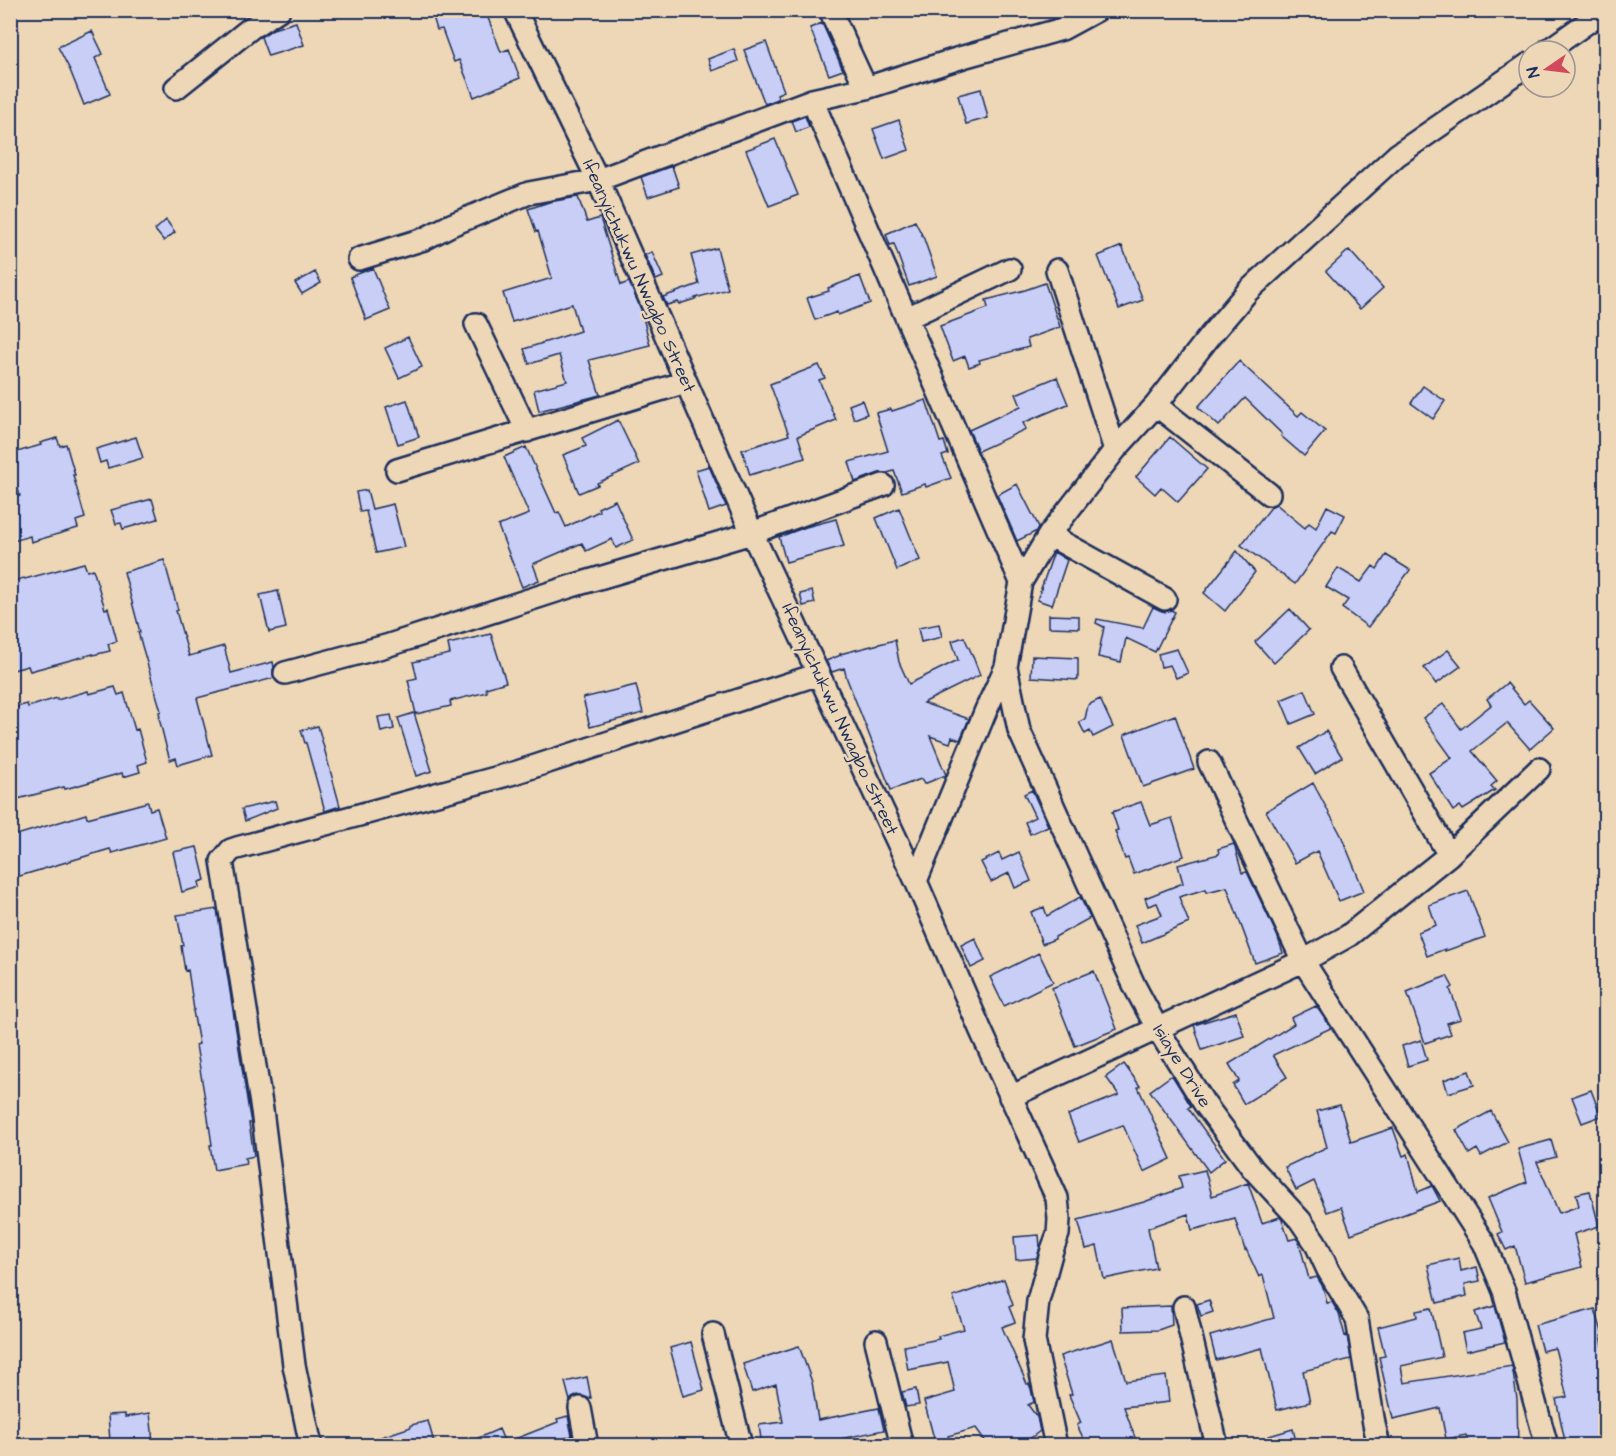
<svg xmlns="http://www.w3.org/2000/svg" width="1616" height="1456" viewBox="0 0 1616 1456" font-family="'Architects Daughter',sans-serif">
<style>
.building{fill:#c8cef6;stroke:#1b2f5e;stroke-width:1.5}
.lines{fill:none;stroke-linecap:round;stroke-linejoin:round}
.minor-casing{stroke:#1b2f5e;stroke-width:26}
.minor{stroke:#eed7b6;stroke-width:21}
.labels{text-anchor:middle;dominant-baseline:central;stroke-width:5;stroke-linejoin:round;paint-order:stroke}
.street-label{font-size:18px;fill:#1b2f5e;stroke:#eed7b6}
</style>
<rect width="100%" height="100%" fill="#eed7b6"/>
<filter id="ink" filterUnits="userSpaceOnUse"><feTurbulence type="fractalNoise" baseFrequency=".0167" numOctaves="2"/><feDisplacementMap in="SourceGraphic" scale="12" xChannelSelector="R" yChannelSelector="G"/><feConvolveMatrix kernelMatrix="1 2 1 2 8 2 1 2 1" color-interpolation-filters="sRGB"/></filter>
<g filter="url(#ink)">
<path class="building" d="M431 10H485L501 52 509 49 520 78 474 97 459 60 454 62 442 29 437 30Z
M296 22 304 45 268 56 261 37 273 29Z
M822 23 843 70 829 75 810 28Z
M92 31 103 54 95 58 110 94 84 105 70 70 58 47Z
M766 42 784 91 777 94 778 99 765 104 744 50Z
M734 49 738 61 712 71 708 59Z
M981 89 988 118 966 124 958 95Z
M805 116 809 127 796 132 792 121Z
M899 120 909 150 884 159 873 129Z
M775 139 798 195 769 206 746 150Z
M672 166 679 187 648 197 641 177Z
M578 197 587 222 600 218 621 285 629 282 641 309 650 345 589 360 600 395 539 411 534 390 567 381 559 355 529 364 524 349 580 331 572 304 512 322 503 293 552 278 538 231 536 232 528 209 549 202Z
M166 220 175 232 164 241 155 230Z
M915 221 924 239 937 276 909 286 894 244 890 245 886 234Z
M1122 246 1143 300 1119 309 1098 256Z
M717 248 728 289 695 298V299L679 304 678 302 667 305 663 297 699 284 691 255Z
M1349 250 1383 288 1360 309 1326 271Z
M652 252 663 277 656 280 645 255Z
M373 268 390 310 366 320 350 277Z
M315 272 321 283 302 294 295 283Z
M860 276 870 303 838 315 837 312 815 320 807 298 829 291 828 288Z
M1045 283 1060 327 1027 339 1029 347 979 360 980 363 969 367 965 356 953 361 940 326 988 308 986 300 1025 290Z
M408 337 422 367 399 378 385 348Z
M1239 361 1298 416 1302 412 1325 431 1304 456 1281 436 1282 434 1245 398 1219 426 1198 407Z
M819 365 825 378 819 380 836 420 798 436 805 458 750 475 742 450 789 435 770 384Z
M1057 377 1068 404 1023 423 1026 429 978 451 969 430 1021 406 1016 394Z
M1423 386 1445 401 1433 419 1411 403Z
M407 400 419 437 398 444 386 407Z
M862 400 867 414 854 419 849 405Z
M926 400 940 442 944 441 948 454 942 456 951 478 926 487 925 484 902 492 894 471 887 473H879L855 482 849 462 888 451 876 413 891 409 892 411Z
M618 420 639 464 597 483 598 485 579 493 563 455 586 446 582 438Z
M136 437 143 458 108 468 106 461 100 463 96 449Z
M1170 437 1207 469 1178 502 1161 487 1155 494 1136 477Z
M57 438 60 446 66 444 75 475H73L85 518 76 521 78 528 48 537 31 542 30 536 10 542V499L20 496 10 462V454L41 445 40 443Z
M526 447 556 513 559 512 566 527 599 511 598 508 615 500 633 540 616 548 612 539 586 551 582 543 533 564 539 580 522 587 498 526 529 514 504 457Z
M709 466 726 506 709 512 696 470Z
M1017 484 1039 527 1037 531 1017 541 997 495Z
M367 490 372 509 393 504 404 547 376 553 366 511 360 512 356 492Z
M152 499 158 519 123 529 121 523 116 524 111 510Z
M1276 504 1305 528 1309 523 1316 528 1327 506 1345 515 1336 533 1332 531 1295 584 1241 545 1272 506Z
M899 508 920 560 897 570 876 518Z
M836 519 844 546 786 562 779 537 806 527Z
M1237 551 1255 572 1225 611 1204 593Z
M1054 552 1067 560 1052 605 1037 600Z
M1386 555 1410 570 1368 627 1342 608 1348 600 1326 587 1338 568 1361 582 1373 566 1377 569Z
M164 560 178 610 176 611 189 656 224 646 231 673 273 662 274 667 273 670 274 678 197 698 212 755 178 765 176 758 170 760 166 746 159 718 160 717 159 712 161 711 138 632H140L124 572Z
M84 563 87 571 93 569 105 609 108 608 117 641 108 644 110 651 93 655V654L30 671 28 666 10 671V582L24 578 25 579Z
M278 591 286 628 269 632 260 595Z
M812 591 815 603 803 606 800 594Z
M1153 607 1165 612 1171 610 1175 612 1155 652 1126 638 1121 662 1098 657 1104 627 1096 623 1097 619 1143 628Z
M1290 609 1309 630 1274 663 1255 642Z
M1049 615 1079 616V628L1049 627Z
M939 624 942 637 921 642 918 628Z
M491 634 506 682 486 688 487 692 450 701 451 706 416 714 408 680 417 678 413 662 450 654 448 644Z
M964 637 972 654 980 675 923 703 969 719 960 740 952 737 950 743 930 736 946 775 924 784 921 779 891 790 847 679 844 668 832 672 826 661 841 655 840 654 895 640 899 662 909 684 958 660 952 641Z
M1177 649 1188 673 1176 678 1170 665 1161 667 1158 654Z
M1448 650 1461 666 1436 684 1424 668Z
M1032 656 1078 658V680L1031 677Z
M1507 683 1524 704 1529 700 1554 728 1530 749 1507 723 1472 751 1497 781 1491 786 1495 790 1463 810 1460 806 1453 811 1429 773 1452 758 1423 718 1443 704 1461 729 1491 705 1487 699Z
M636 685 643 713 590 727 583 698Z
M115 687 118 695 124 693 135 730 138 729 147 762 138 765 140 772 123 777 122 773 65 789 64 787 10 801V709L27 704 28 707 57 698V700L88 691 89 694Z
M1305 690 1315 714 1291 724 1281 700Z
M1100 699 1113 727 1093 737 1090 731 1085 734 1079 722 1085 719 1088 705Z
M414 713 432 771 416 776 398 718Z
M391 715 394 729 381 732 378 717Z
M1175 715 1194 769 1143 787 1124 735Z
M318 726 340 806 325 811 306 743H305L301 730Z
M1326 731 1342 757 1315 774 1299 748Z
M1313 783 1341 835 1364 891 1339 901 1317 851 1295 863 1266 811Z
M1032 790 1048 826 1030 834 1025 822 1035 817 1024 794Z
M275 801 277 808 245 821 242 809Z
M148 802 150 810 157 808 166 838 112 853 110 849 13 878 10 869V837L86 814 87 818Z
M1141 802 1150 825 1172 818 1184 856 1134 874 1128 858 1125 859 1115 831 1118 830 1112 812Z
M1234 844 1242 873 1247 872 1277 935 1283 953 1255 963 1227 887 1207 892 1206 889 1179 897 1189 923 1142 943 1135 925 1162 915 1157 903 1148 906 1145 898 1183 883 1178 865 1219 854 1218 849Z
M197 847 205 880 199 882 200 887 182 892 173 852Z
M1019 852 1031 881 1015 888 1009 873 991 882 981 862 999 853 1002 860Z
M1468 891 1485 937 1445 951V949L1427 956 1418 932 1436 925 1429 905Z
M1080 897 1090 918 1055 937V939L1042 944 1031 912 1044 907 1047 916Z
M217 909 249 1112 251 1123H249L254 1156 245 1158 246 1164 214 1170 210 1145H212L207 1111 196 1045 199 1044 193 1011 194 1010 188 970 185 971 181 946 183 945 177 915Z
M975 938 985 961 971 968 961 945Z
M1039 953 1053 982 1004 1006 990 977Z
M1094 971 1117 1029 1075 1046 1052 988Z
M1447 976 1453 987 1450 989 1461 1019 1447 1023 1451 1034 1425 1043 1407 992Z
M1316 1006 1331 1028 1273 1055 1287 1077 1244 1104 1233 1085 1239 1081 1229 1064 1294 1024 1291 1018Z
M1236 1012 1244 1036 1202 1050 1194 1025Z
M1421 1040 1427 1060 1408 1066 1402 1046Z
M1124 1064 1140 1086 1138 1087 1171 1159 1144 1172 1123 1125 1079 1142 1068 1115 1119 1095 1106 1077Z
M1469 1071 1474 1085 1448 1093 1444 1080Z
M1172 1075 1191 1106 1188 1108 1225 1159 1209 1172 1150 1091Z
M1591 1090 1601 1116 1582 1123 1572 1097Z
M1340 1105 1351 1142 1393 1128 1403 1156 1408 1154 1418 1192 1432 1186 1440 1201 1351 1234 1341 1207 1327 1212 1314 1181 1296 1190 1285 1167 1327 1147 1317 1111Z
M1491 1111 1508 1142 1481 1156 1477 1149 1469 1154 1456 1130Z
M1551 1140 1556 1157 1537 1162 1559 1213 1579 1206 1576 1194 1590 1191 1599 1226 1574 1234 1582 1267 1525 1282 1515 1246 1506 1250 1498 1234 1502 1232 1488 1198 1527 1182 1518 1149Z
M1205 1170 1212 1196 1248 1183 1262 1223 1280 1217 1282 1220 1289 1240 1297 1238 1299 1242 1309 1279 1317 1277 1323 1287 1327 1303 1332 1302 1339 1314 1345 1336 1347 1335 1351 1359 1303 1371 1310 1402 1277 1410 1262 1348 1216 1360 1210 1336 1274 1318 1263 1275 1259 1277 1246 1249 1245 1250 1235 1219 1192 1230 1188 1214 1148 1228 1156 1268 1104 1279 1097 1246 1086 1249 1078 1220 1144 1202 1182 1188 1179 1176Z
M1039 1235 1040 1247 1037 1258 1016 1260 1014 1237Z
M1459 1258 1461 1271 1477 1267 1480 1281 1465 1284 1467 1296 1437 1303 1428 1265Z
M1004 1279 1013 1305 1009 1307 1015 1322 1002 1327 1027 1384H1029L1031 1389 1034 1402 1028 1405 1037 1417 1040 1431 1020 1446H989L976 1428 948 1436 952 1446H936L924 1401 955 1392 948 1362 908 1370 904 1346 939 1339 938 1336 964 1329 953 1297Z
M1209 1300 1213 1312 1201 1316 1197 1304Z
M1171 1306 1172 1325 1158 1330 1123 1331 1122 1308Z
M1495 1306 1505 1342 1466 1351 1462 1333 1481 1329 1475 1312Z
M1431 1308 1442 1357 1401 1366 1404 1383 1512 1366 1517 1399 1518 1446H1469L1466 1435 1446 1439 1440 1408 1393 1419 1379 1357 1385 1356 1378 1327 1417 1317 1416 1311Z
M1595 1309 1603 1335 1601 1336 1605 1354V1446H1566L1556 1399 1567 1397 1555 1348 1542 1351 1535 1325Z
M1113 1339 1126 1381 1166 1376 1169 1402 1124 1407 1138 1446H1087L1077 1425 1081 1423 1069 1395 1072 1394 1060 1356Z
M691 1342 704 1390 683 1396 670 1348Z
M799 1346 812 1382 818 1420 879 1408 884 1430 825 1442 826 1446H762L759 1425 783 1422 776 1384 752 1392 743 1364Z
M587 1377 591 1398H588L578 1395 572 1398 570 1401 565 1382Z
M916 1389 919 1405 906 1407 902 1392Z
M150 1413 152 1431 153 1446H138V1439L110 1441 108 1415 125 1414V1417Z
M568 1416 572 1436 540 1446H460L499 1429 505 1443 558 1422 557 1419Z
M428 1421 435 1446H364L363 1443 411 1427V1425Z
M1293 1429 1297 1446H1272L1269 1436Z"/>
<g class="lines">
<g class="minor-casing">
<path id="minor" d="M515 10 598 180 752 533 916 881 981 1031 1057 1198 1059 1219 1058 1234 1052 1250 1038 1301 1034 1340 1056 1446
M830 10 866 88
M1547 51 1605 10
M176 88 251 28 279 10
M812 100 1021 582
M359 259 424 239 451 225 529 193 598 180 812 100 866 88 963 57 1062 29 1097 10
M1057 270 1115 450
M907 318 1010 269
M476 324 527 431
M1156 405 1269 494
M397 470 686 382
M1049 535 1165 599
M1006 667 1019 730 1135 987 1157 1028 1204 1103 1253 1169 1300 1220 1315 1242 1328 1270 1357 1319 1374 1424 1379 1446
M1341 668 1449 855
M285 673 386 646 572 586 752 533 883 485
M1209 762 1303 961 1484 1243 1504 1291 1547 1446
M916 881 986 710 1006 667 1021 582 1049 535 1115 450 1156 405 1209 337 1248 291 1397 155 1529 64
M1010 1097 1303 961 1348 936 1449 855 1539 769
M1184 1307 1217 1446
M713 1334 741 1446
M876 1341 902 1446
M580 1408 587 1446
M311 1446 294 1365 262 1110 222 861 231 850 237 848 514 773 819 674"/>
</g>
<use href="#minor" class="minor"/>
</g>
</g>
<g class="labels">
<g class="street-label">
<text transform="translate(639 276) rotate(66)">Ifeanyichukwu Nwagbo Street</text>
<text transform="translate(840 719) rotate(65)">Ifeanyichukwu Nwagbo Street</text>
<text transform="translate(1182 1066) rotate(58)">Isiaye Drive</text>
</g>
</g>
<rect width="1616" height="1456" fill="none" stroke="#eed7b6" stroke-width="36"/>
<rect x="18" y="18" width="1580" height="1420" fill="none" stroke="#1b2f5e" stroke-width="2" filter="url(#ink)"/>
<g transform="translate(1547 69) rotate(256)"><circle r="28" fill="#eed7b6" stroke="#9a9493" stroke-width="1.5"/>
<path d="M0-4.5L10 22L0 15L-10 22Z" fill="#d1495b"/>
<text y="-9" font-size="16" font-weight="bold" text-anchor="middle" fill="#1b2f5e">N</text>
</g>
</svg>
